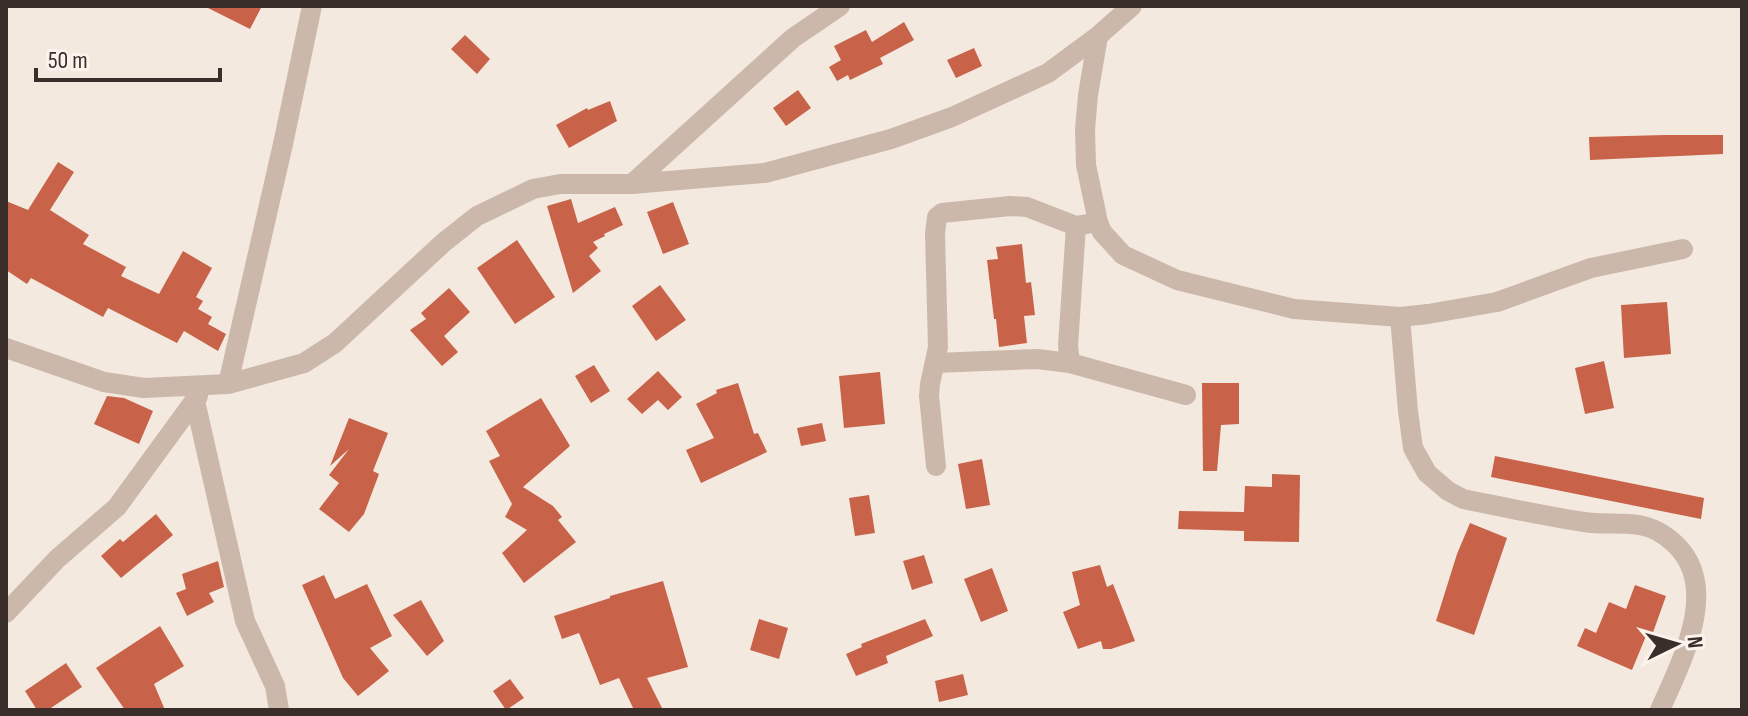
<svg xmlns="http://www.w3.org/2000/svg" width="1748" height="716" viewBox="0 0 1748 716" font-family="'Sofia Sans Condensed',sans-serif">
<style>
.building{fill:#c86249}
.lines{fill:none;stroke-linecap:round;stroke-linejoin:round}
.minor{stroke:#ccb8ab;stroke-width:20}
</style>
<rect width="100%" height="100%" fill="#f3e9df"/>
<path class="building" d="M204 6H262L250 29Z
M904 22 914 40 880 58 883 64 850 80 848 75 837 81 829 67 841 60 834 46 866 30 872 42Z
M465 35 490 59 477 74 451 49Z
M974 48 982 66 956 78 947 60Z
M798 90 811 108 786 126 773 108Z
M610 101 617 121 569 148 556 125 587 108 588 110Z
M1665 135H1723V154L1590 160 1589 137Z
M58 162 74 172 50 210 89 235 83 244 126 267 121 276 159 294 183 251 212 268 196 297 203 301 198 309 212 317 208 324 226 334 218 351 184 331 177 343 108 308 103 317 31 278 27 284 6 270V201L28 210Z
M571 199 578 223 615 207 623 225 604 234 605 236 593 242 598 248 589 256 601 271 573 293 547 206Z
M673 202 689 244 663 254 647 212Z
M517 240 555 297 515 324 477 268Z
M1022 244 1026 283 1031 282 1035 315 1024 316 1027 343 999 347 996 319H994L987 260 998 259 996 247Z
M660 285 686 320 656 341 632 306Z
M449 288 470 312 444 336 458 352 442 366 410 330 426 319 421 313Z
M1667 302 1671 354 1624 358 1621 305Z
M1604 361 1614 408 1585 414 1575 368Z
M594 365 610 391 591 403 575 376Z
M658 371 682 397 668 410 658 400 642 414 627 399Z
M880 372 885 424 844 428 839 376Z
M738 383 754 434 758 433 767 452 701 483 686 450 714 438 696 404 717 393 716 390Z
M1202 383H1239V424L1221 425 1217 471H1203Z
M107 396 124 398 153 411 139 444 94 424Z
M541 398 570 446 523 487 553 506 562 517 558 520 576 542 524 583 502 553 527 530 505 517 512 504 489 461 500 456 486 431Z
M349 418 388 433 373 471 379 474 364 514 349 532 319 509 339 483 329 475 349 449 330 466Z
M822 423 826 441 801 446 797 428Z
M1495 456 1704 498 1701 519 1491 477Z
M982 459 990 505 966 509 958 464Z
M1272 474 1300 475 1299 542 1244 541V531L1178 529 1179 511 1244 512 1245 486 1272 487Z
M869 495 875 533 855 536 849 498Z
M156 514 173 535 121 578 101 556 120 539 123 542Z
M1470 523 1507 538 1474 635 1436 621 1457 554Z
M924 555 933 583 912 590 903 561Z
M218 561 224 587 209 593 214 602 187 616 176 593 186 589 182 574Z
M1100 565 1107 587 1113 584 1135 641 1111 649H1103L1101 641 1078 649 1063 612 1080 605 1072 572Z
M992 568 1008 611 981 622 964 579Z
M324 575 335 599 367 584 392 636 370 648 389 671 358 696 343 678 302 585Z
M663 581 688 667 647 678 663 710H634L619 678 600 685 579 633 562 639 554 616 610 598V596Z
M1635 585 1666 596 1651 638 1646 636 1632 670 1577 646 1585 628 1596 633 1609 602 1626 609Z
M421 600 444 641 427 656 393 615Z
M759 619 788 628 779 659 750 650Z
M925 619 933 636 886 656 888 663 856 676 846 654 862 647 861 644Z
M160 626 184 666 154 684 165 710H125L96 668Z
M66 663 82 687 48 710H37L25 691Z
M963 674 968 695 939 702 935 681Z
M510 679 524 698 506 710 493 691Z"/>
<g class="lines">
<path class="minor" d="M1098 36 1088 95 1085 130 1086 165 1098 222 1102 232 1123 255 1177 280 1294 309 1400 317 1428 314 1497 302 1591 268 1683 249
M632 184 793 38 840 6
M1400 317 1408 411 1413 448 1427 473 1448 491 1463 499C1503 507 1544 516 1584 522 1602 525 1621 522 1639 525 1652 527 1666 535 1676 545 1721 589 1680 664 1660 710
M6 348 104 382 144 388 228 384 304 363 335 343 443 243 477 216 533 189 560 184H632L765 173 891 139 952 117 1048 73 1098 36 1132 6
M935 363 1037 359 1070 363 1186 395
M1070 363 1068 346 1076 226
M228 384 283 144 312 6
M195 401 245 621 275 686 279 710
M936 466 929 396 930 384 938 347 935 234 937 217 942 213 1010 206 1027 207 1076 226 1098 222
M6 613 57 559 117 507 198 396"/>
</g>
<rect width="1748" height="716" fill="none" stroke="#3a2e2a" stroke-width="16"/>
<g transform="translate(1676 644) rotate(85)" stroke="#fbf3ec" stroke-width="6" paint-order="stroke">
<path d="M0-6L14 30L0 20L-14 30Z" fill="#3a2e2a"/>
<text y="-12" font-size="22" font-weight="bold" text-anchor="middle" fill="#3a2e2a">N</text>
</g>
<path d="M36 68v12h184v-12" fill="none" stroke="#3a2e2a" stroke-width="4"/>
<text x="48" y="68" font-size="24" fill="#3a2e2a" stroke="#fbf3ec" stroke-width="6" paint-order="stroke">50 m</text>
</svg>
